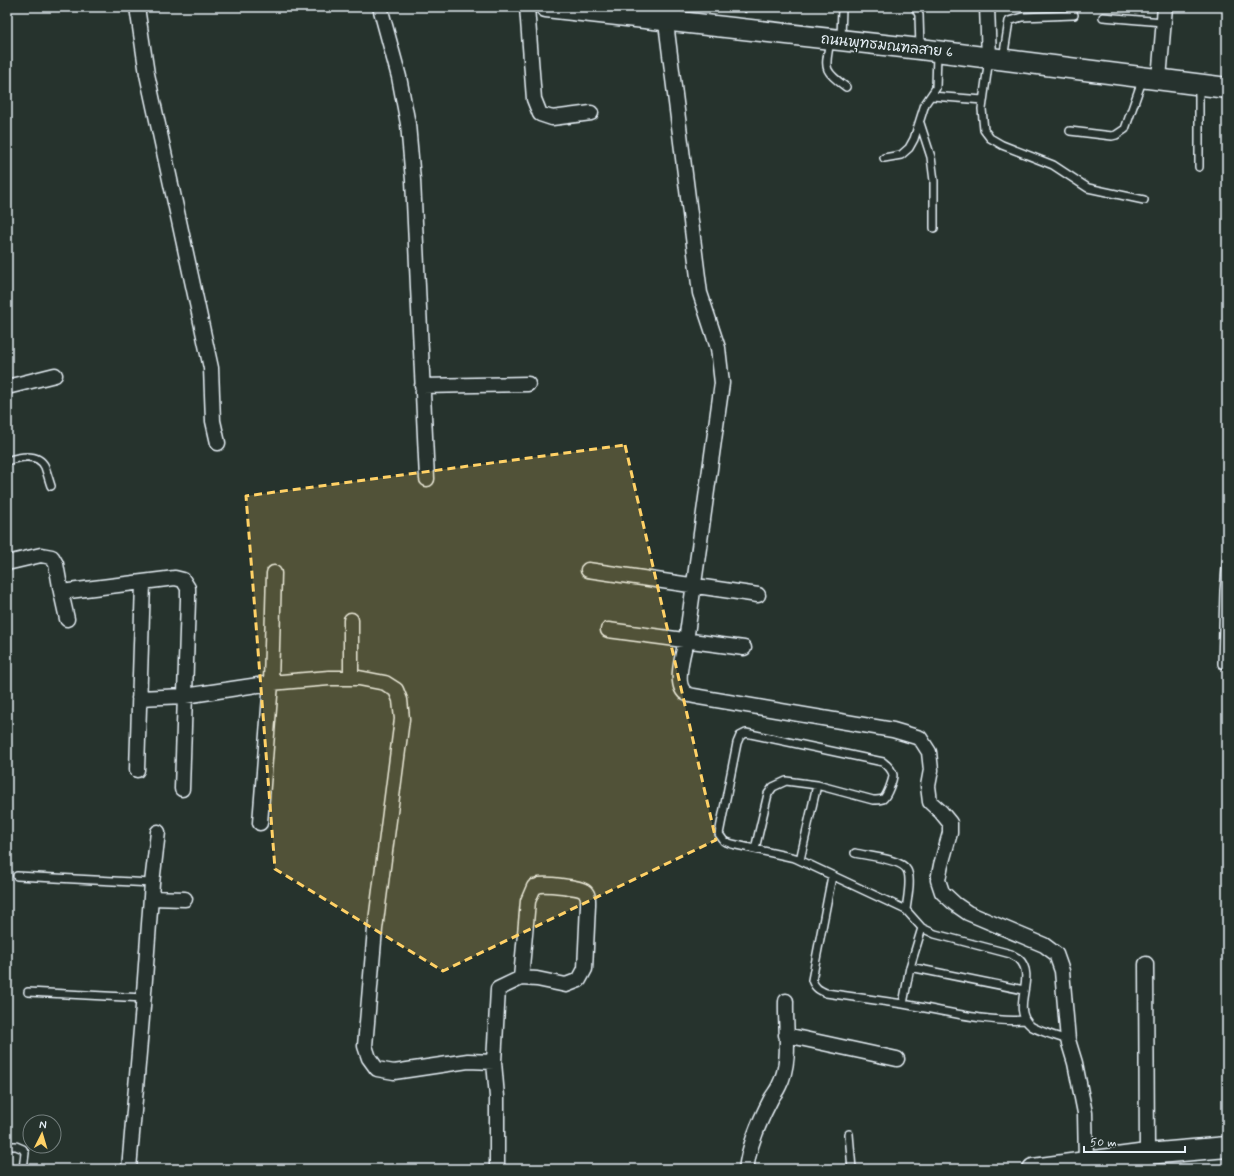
<svg xmlns="http://www.w3.org/2000/svg" width="1234" height="1176" viewBox="0 0 1234 1176" font-family="Mynerve,'Playpen Sans Thai',sans-serif">
<style>
.lines{fill:none;stroke-linecap:round;stroke-linejoin:round}
.lane-casing{stroke:#e8f1f8;stroke-width:10}
.street-casing{stroke:#e8f1f8;stroke-width:17}
.secondary-casing{stroke:#e8f1f8;stroke-width:23}
.path{stroke:#e8f1f8;stroke-width:2.5;stroke-dasharray:3 3;stroke-linecap:butt}
.lane{stroke:#26332d;stroke-width:7}
.street{stroke:#26332d;stroke-width:14}
.secondary{stroke:#26332d;stroke-width:20}
.marked{fill:#ffd166;fill-opacity:0.2;stroke:#ffd166;stroke-width:3;stroke-dasharray:8 5;stroke-linejoin:round}
.labels{text-anchor:middle;dominant-baseline:central;stroke-width:3.5;stroke-linejoin:round;paint-order:stroke}
.street-label{font-size:14px;fill:#e8f1f8;stroke:#26332d}
</style>
<rect width="100%" height="100%" fill="#26332d"/>
<filter id="ink" filterUnits="userSpaceOnUse"><feTurbulence type="fractalNoise" baseFrequency=".025" numOctaves="2"/><feDisplacementMap in="SourceGraphic" scale="8" xChannelSelector="R" yChannelSelector="G"/><feConvolveMatrix kernelMatrix="1 2 1 2 8 2 1 2 1" color-interpolation-filters="sRGB"/></filter>
<g filter="url(#ink)">
<g class="lines">
<g class="lane-casing">
<path id="lane" d="M915 7 919 15 920 48
M1103 17 1163 22
M841 39 842 7
M830 40C826 68 821 69 846 87
M989 58 982 109 984 130 990 138 1002 145 1053 165 1088 188 1144 200
M1003 59 1009 21 1022 17 1074 15
M932 96 983 100
M920 123 931 157 934 181V228
M1070 131 1112 136 1116 135 1125 129 1143 78
M884 158 901 155 909 148 914 139 925 104 936 88 937 53
M1199 167V85
M7 461C19 457 38 452 45 467 47 473 49 480 51 486
M1224 591 1227 557
M1222 664 1224 591H1227
M755 849 768 794 773 787 786 781 817 785 873 800C876 800 880 800 883 799 887 796 893 780 893 775 892 770 887 765 883 762L746 733 740 736 737 743 719 834 724 841 732 844 795 858 906 910 922 928 935 934 1011 954C1013 956 1017 957 1019 959 1038 977 1009 1008 1031 1026 1038 1031 1059 1037 1068 1040
M855 853C867 856 902 859 907 870 912 879 907 900 906 910
M800 860 817 785
M17 876 152 883
M832 876 812 980C815 988 819 990 826 993L903 1004
M922 928 910 967 903 1004C940 1010 988 1023 1025 1020
M910 967 1024 990
M28 992 144 998
M849 1134 852 1169
M7 1146H16L23 1149 25 1153 23 1169"/>
</g>
<g class="street-casing">
<path id="street" d="M137 7 147 74 211 368 213 421 218 443
M380 7 399 77 408 124 413 180 427 479
M527 7 534 99 540 114 552 118 591 113
M664 7 700 293 718 348 722 383 686 641C683 654 673 687 687 694 691 696 696 696 699 697L893 730 920 738 929 752 931 770 928 786 930 802 941 812 950 823V833L941 865 938 880 942 892 955 904 968 913 1044 945 1056 954 1062 971 1068 1040 1075 1063 1085 1113 1086 1162
M987 7 989 58
M1159 79 1165 7
M422 386 528 384
M7 387 55 375
M7 563 41 555 52 557 56 564 61 592 175 578 183 580 188 588V600L182 789
M588 570 758 595
M61 592 67 619
M608 630 744 648
M351 678V620
M139 698 185 696 271 683 293 681 329 678H359L385 683 396 690 400 700 402 719 375 929 365 1046 369 1058 377 1069 394 1072 468 1061 494 1062 497 1097V1169
M137 770 143 583
M260 823 271 683 274 573
M151 898 185 899
M1146 964 1147 1154
M786 1035 897 1059
M494 1062 498 989 521 978 537 979 566 985 579 980 585 969 588 905C588 900 589 894 584 891 579 887 547 884 540 885 538 886 536 887 534 887L528 901 521 978
M129 1169 143 1006 152 883 158 832
M746 1169C749 1146 760 1120 771 1099 773 1095 777 1091 779 1086 792 1061 785 1028 786 1001"/>
</g>
<g class="secondary-casing">
<path id="secondary" d="M546 7 920 49 1227 88
M1033 1169 1147 1154 1227 1147"/>
</g>
<path class="path" d="M745 13 746 7"/>
<use href="#lane" class="lane"/>
<use href="#street" class="street"/>
<use href="#secondary" class="secondary"/>
</g>
</g>
<path class="marked" d="M625 445 716 840 443 971 275 869 246 496Z"/>
<g class="labels">
<g class="street-label">
<text transform="translate(887 46) rotate(6)">ถนนพุทธมณฑลสาย 6</text>
</g>
</g>
<rect width="1234" height="1176" fill="none" stroke="#26332d" stroke-width="24"/>
<rect x="12" y="12" width="1210" height="1152" fill="none" stroke="#e8f1f8" stroke-width="1.5" filter="url(#ink)"/>
<g transform="translate(42 1134) rotate(5)"><circle r="19" fill="#26332d" stroke="#747f7e"/>
<path d="M0-3L7 15L0 10L-7 15Z" fill="#ffd166"/>
<text y="-6" font-size="11" font-weight="bold" text-anchor="middle" fill="#e8f1f8">N</text>
</g>
<path d="M1084 1146v6h101v-6" fill="none" stroke="#e8f1f8" stroke-width="2"/>
<text x="1090" y="1146" font-size="12" fill="#e8f1f8" stroke="#26332d" stroke-width="3" paint-order="stroke">50 m</text>
</svg>
